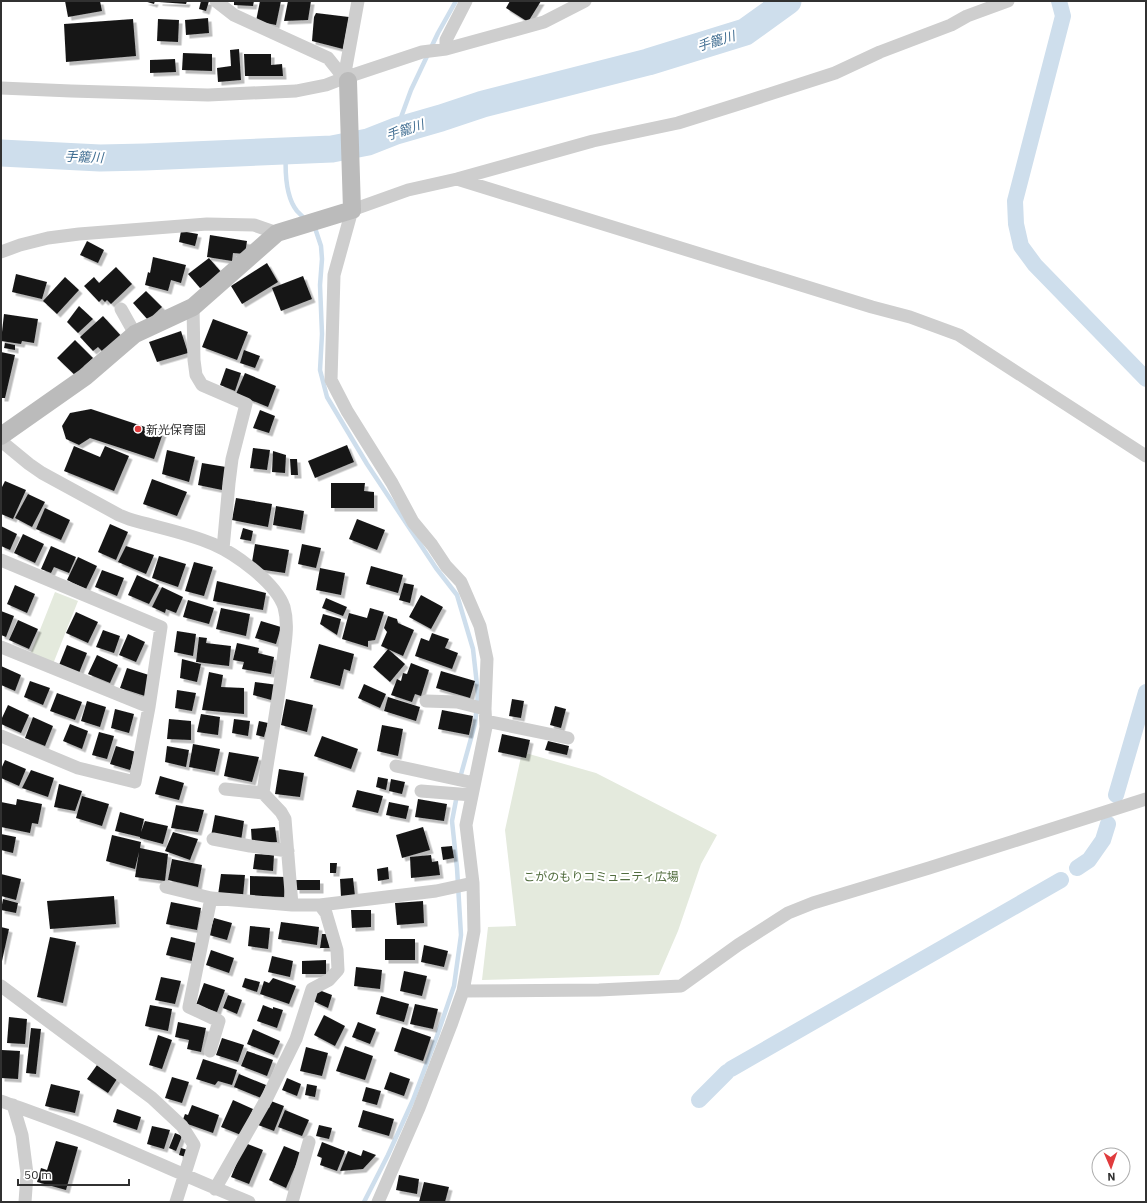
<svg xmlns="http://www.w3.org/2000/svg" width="1147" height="1203" viewBox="0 0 1147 1203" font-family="'IBM Plex Sans','Noto Sans JP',sans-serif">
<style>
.green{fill:#e4eadd}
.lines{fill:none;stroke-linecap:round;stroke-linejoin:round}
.stream{stroke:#cedeec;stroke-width:4.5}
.canal{stroke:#cedeec;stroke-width:16}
.river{stroke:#cedeec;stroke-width:27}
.building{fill:#181818;filter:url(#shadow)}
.street{stroke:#cecece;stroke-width:13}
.secondary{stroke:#bbb;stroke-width:18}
.poi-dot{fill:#e03b3d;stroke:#fff;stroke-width:1.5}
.labels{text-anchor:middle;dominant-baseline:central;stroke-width:4;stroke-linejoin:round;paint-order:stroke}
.poi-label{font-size:12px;fill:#313131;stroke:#fff;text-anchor:start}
.park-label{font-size:12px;fill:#526d3f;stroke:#fff}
.water-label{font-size:13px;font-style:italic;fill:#416e92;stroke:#fff}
</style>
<defs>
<filter id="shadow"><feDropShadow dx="3.5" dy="3.5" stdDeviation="0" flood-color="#0004"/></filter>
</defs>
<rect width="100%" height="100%" fill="#fff"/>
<path class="green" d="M55 592 78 601 53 664 30 655Z
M522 752 596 773 717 835 701 864 678 931 659 975 482 980 488 927 516 926 505 830Z"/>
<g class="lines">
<path class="stream" d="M396 131 411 90 438 33 456 1
M286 152C285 169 285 196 297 211 300 214 303 217 306 220
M313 227 315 228 321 246 322 259 320 285 322 334 320 370 327 397 367 464 436 568 457 595 473 649 478 694 475 724 460 778
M364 1202 388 1155 413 1100 437 1036 454 986 461 935 457 868 452 821 457 795"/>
<path class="canal" d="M1059 1 1063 16 1015 201 1016 224 1021 246 1035 265 1146 379
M1116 795 1146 692
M1077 868 1089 860 1103 840 1108 824
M731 1069 1061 880
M699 1100 727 1072"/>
<path class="river" d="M1 153 100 158 145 157 332 149 368 142 396 131 441 118 483 104 648 62 745 32 788 1"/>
</g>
<path class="building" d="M65 1H100L102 11 68 17Z
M144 1H155L154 4Z
M159 1H187L186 4 159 2Z
M201 1H209L206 11 199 9Z
M234 1H254L253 6 234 5Z
M260 1H281L276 25 256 21Z
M288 1H311L308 20 284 21Z
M510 1H541L528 22 506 8Z
M316 13 349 17 343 49 312 41 314 17Z
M208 18 209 33 186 35 185 20Z
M133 19 136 56 66 62 64 24Z
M158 19 179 20 178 42 157 41Z
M239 49 241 80 218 82 217 68 231 66 230 50Z
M183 53 212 54V71L182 70Z
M244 54H271V65L282 64 283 76H245Z
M175 59 176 72 150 73V60Z
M181 231 198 234 195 246 179 242Z
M210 235 247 241 245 254 233 253 232 261 207 257Z
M87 241 104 250 98 263 80 255Z
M153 257 186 265 181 283 171 280 168 291 145 285 148 272 150 273Z
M209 258 222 273 200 288 188 274Z
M267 263 278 282 242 304 231 286Z
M116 267 132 284 111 304 107 300 105 302 102 299 99 302 84 286 94 277 99 283Z
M16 274 47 282 42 299 12 292Z
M303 276 312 299 281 311 272 288Z
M65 277 79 290 57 314 43 301Z
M146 291 162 307 148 320 133 303Z
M79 306 93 319 78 333 67 322Z
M4 314 38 319 34 343 22 341 21 344 1 341Z
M103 316 123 338 105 354 98 347 93 351 80 337Z
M213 319 248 332 237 360 202 347Z
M181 331 188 353 157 362 149 342Z
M75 340 93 358 84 366 79 379 57 358Z
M5 343 15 345V350L4 348Z
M244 350 260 356 255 368 240 363Z
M1 352 15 355 5 398H1Z
M226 368 241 373 235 391 220 385Z
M245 373 276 386 268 407 236 394Z
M91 409 163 433 154 459 90 438 79 445 66 439 62 426 70 413Z
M260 410 275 416 269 433 253 428Z
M347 445 354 462 315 478 308 461Z
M74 446 100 457 105 446 129 456 114 491 64 471Z
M253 448 270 450 267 470 250 468Z
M167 450 195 457 189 482 162 474Z
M273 451 286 455 285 473 272 472Z
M290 459H297L298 475H291Z
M202 463 226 467 222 490 198 485Z
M152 479 187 492 177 516 143 504Z
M5 481 26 490 13 519 1 514V489Z
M331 483H365L364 491 374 492V508H331Z
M28 494 45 502 32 527 15 518Z
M236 498 272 504 268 527 232 520Z
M276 506 304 511 301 530 273 525Z
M45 508 70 520 61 540 36 529Z
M357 519 385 530 377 550 349 539Z
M110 524 128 532 116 560 98 552Z
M1 526 17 534 10 550 1 546Z
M243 528 253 531 251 541 240 539Z
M23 534 44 544 35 563 14 553Z
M255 544 289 550 285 573 251 568Z
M302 544 321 548 316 568 298 564Z
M51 546 76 557 69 573 54 567 51 573 41 569Z
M126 546 154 555 146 574 118 562Z
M159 556 186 564 178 587 152 578Z
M78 557 97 566 86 589 67 580Z
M194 562 213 567 204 596 185 591Z
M371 566 403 575 398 593 366 584Z
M320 568 345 573 341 595 316 590Z
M102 570 124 578 117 596 95 587Z
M137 575 159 585 149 604 128 595Z
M217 581 266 593 263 610 213 601Z
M404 583 414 585 410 603 399 600Z
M15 585 35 594 27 613 7 604Z
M162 587 183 597 176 613 166 609 165 613 152 607Z
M421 595 443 607 431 629 409 617Z
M326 598 347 607 343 616 322 608Z
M188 600 214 608 209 624 183 617Z
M221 608 250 614 246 636 216 629Z
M370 608 384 612 375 640 368 641V647L342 639 349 613 367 618Z
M1 611 14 616 6 637 1 635Z
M76 612 98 622 88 643 66 633Z
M323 614 341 619 337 635 320 624Z
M388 616 397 619 398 623 414 630 403 656 381 646 387 632 384 628Z
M18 620 38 629 29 649 9 640Z
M261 621 281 627 276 644 255 638Z
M103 630 120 636 114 653 96 647Z
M177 631 196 634 193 656 174 652Z
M432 633 449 639 445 648 458 653 452 669 415 656 421 638 429 641Z
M128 634 145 642 136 662 119 655Z
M199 637 207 638 206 643 231 646 229 666 196 662Z
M237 643 259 648 258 653 274 657 271 674 242 669 244 662 233 660Z
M319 644 354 654 350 671 344 669 340 686 310 678Z
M67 645 87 653 79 673 59 665Z
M388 649 405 664 390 682 373 667Z
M97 655 118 665 110 683 88 674Z
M182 659 201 664 197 682 180 678Z
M411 663 429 670 421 696 415 694 412 702 391 695 397 679 401 681 403 673 407 674Z
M1 666 21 675 15 691 1 685Z
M127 668 152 676 145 696 120 688Z
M441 671 475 681 470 698 436 688Z
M209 672 223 675 221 687 244 688V714L202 710Z
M30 681 50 688 43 705 24 697Z
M255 682 278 685 275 701 253 695Z
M364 684 386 694 380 708 358 698Z
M177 690 196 693 192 711 175 708Z
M57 693 82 702 75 720 50 711Z
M388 697 420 707 416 721 384 711Z
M286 699 313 705 307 732 281 725Z
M512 699 524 701 521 718 509 716Z
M87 701 106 707 100 727 81 721Z
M8 705 29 715 21 733 1 724V720Z
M555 706 566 709 561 728 550 725Z
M115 709 134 714 129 733 111 728Z
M442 710 473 716 469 735 438 729Z
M201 714 220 717 218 735 197 732Z
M33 717 53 726 45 746 25 738Z
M169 719 191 721V740L167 739Z
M234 719 250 721 248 736 232 733Z
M259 721 268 723 264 737 256 735Z
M70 724 88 731 82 749 63 741Z
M382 725 403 729 398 756 377 751Z
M99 732 114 736 107 759 92 755Z
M502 734 530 740 526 758 498 752Z
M322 736 358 749 351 769 314 756Z
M548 741 569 746 567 755 545 750Z
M193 744 220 749 215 772 189 767Z
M116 746 136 752 130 770 110 764Z
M167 746 189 750 186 767 165 762Z
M229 752 259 757 252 782 224 776Z
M5 760 26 769 19 786 1 778V769Z
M279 769 304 773 300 797 275 794Z
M31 770 54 778 48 797 22 788Z
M160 776 184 783 179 800 155 794Z
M378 777 388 779 386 790 376 787Z
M391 779 405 782 402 794 389 791Z
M59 784 82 791 75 811 54 807Z
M357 790 383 796 378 813 352 807Z
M82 796 109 804 102 826 76 818Z
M17 799 42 804 38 824 32 823 30 833 1 827V802L16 805Z
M418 799 447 804 444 821 415 817Z
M389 802 409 806 406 819 386 815Z
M176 805 204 810 198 832 171 828Z
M120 812 144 819 141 832 145 821 168 826 163 844 140 838V837L115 831Z
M215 815 244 821 241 841 211 836Z
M275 827 277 842 252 844 251 829Z
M423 827 430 850 402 858 396 835Z
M173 832 198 839 190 860 165 851Z
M1 834 16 837 13 853 1 850Z
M112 835 141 842 140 848 168 854 165 881 135 877 139 852 135 869 106 861Z
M452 846 454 858 443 860 441 847Z
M255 854 274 855 273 871 253 869Z
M431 855 432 862 438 861 440 875 411 878 410 857Z
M172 859 202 865 198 887 168 880Z
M330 863H337L336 873H330Z
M388 867 389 879 378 881 377 869Z
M1 874 21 879 16 900 1 896Z
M221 874 245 875 243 896 218 895Z
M250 876 286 877 284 897 250 896Z
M353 878 355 896 341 897 340 879Z
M296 880H320V890H296Z
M114 896 116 924 50 929 47 901Z
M3 899 18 903 16 913 1 910Z
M423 901 424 923 397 925 395 903Z
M171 902 201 908 197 930 166 924Z
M351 910H371V927L352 928Z
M214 918 232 923 227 940 209 935Z
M281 922 319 927 317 945 278 939Z
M250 926 270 928 268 949 248 946Z
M1 927 9 929 2 961H1Z
M322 934H327L330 948H320Z
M50 937 76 942 63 1003 37 997Z
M171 937 196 943 192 961 166 955Z
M385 939H415V960H385Z
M424 945 448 951 444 967 421 962Z
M211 950 234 958 229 973 206 965Z
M272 956 293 961 290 977 268 972Z
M326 960V974H302V961Z
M356 967 382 970 380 989 354 986Z
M404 971 427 976 422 996 400 991Z
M161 977 181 981 175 1004 155 1000Z
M245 978 260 982 257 992 242 987Z
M273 978 296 986 289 1004 260 994 264 981 269 983Z
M204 983 225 990 217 1012 196 1005Z
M319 990 332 995 328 1008 313 1001Z
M228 995 242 1000 237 1014 223 1008Z
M381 996 409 1004 404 1022 376 1014Z
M415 1004 438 1009 433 1029 410 1024Z
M150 1005 172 1009 168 1031 145 1026Z
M263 1005 273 1009V1007L283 1010 277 1028 257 1021Z
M324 1015 345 1026 335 1046 314 1035Z
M9 1017 27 1019 25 1044 7 1043Z
M178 1022 206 1028 201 1052 187 1049 189 1040 175 1037Z
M358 1022 376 1029 370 1044 352 1037Z
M402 1027 431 1037 423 1061 394 1051Z
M31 1028 41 1029 36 1074 26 1073Z
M253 1029 280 1041 274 1055 247 1044Z
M158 1035 172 1040 162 1069 149 1065Z
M222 1038 244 1045 238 1062 216 1055Z
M345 1046 373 1056 365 1080 336 1071Z
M306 1047 328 1053 322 1076 300 1071Z
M2 1050 20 1051 18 1079 1 1078Z
M247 1051 273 1060 267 1076 241 1066Z
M203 1059 237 1070 232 1085 218 1081 215 1085 196 1079Z
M97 1065 117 1079 108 1093 87 1079Z
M390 1072 410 1079 404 1096 384 1089Z
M239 1074 266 1085 261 1098 234 1087Z
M172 1077 189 1082 182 1103 165 1098Z
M287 1078 301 1084 297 1096 282 1090Z
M51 1084 80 1091 75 1113 45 1106Z
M307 1084 317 1086 315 1097 305 1095Z
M366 1087 381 1091 377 1105 362 1101Z
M233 1100 253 1109 241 1135 221 1127Z
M271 1101 284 1106 274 1131 258 1125 265 1107 269 1108Z
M192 1105 219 1115 213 1133 182 1122 185 1114 188 1115Z
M117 1109 141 1117 137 1130 113 1122Z
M285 1110 309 1120 302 1136 278 1127Z
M363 1110 394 1119 389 1136 358 1127Z
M319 1125 332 1128 329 1139 316 1136Z
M152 1126 170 1130 164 1149 147 1144Z
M175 1133 182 1136 176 1151 169 1148Z
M56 1141 78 1147 66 1190 37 1182 41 1168 47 1170Z
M322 1142 345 1151 337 1171 320 1165 322 1158 317 1156Z
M245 1143 263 1150 249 1184 231 1177Z
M284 1146 301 1153 286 1188 269 1180Z
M181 1148 191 1151 189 1158 179 1155Z
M363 1150 376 1155 363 1169 340 1171 348 1151 361 1156Z
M399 1175 419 1179 417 1194 396 1190Z
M424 1182 449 1187 445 1202H419Z"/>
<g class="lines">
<path class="street" d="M216 1 234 15 328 58 344 78 348 81
M446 49V40L466 1
M344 78 358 1
M1 88 71 91 208 95 296 91 326 85 344 78 422 52 446 49 544 22 585 1
M457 179 872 307 910 317 959 335 1146 456
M1 252 20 245 48 238 79 234 207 224 254 225 277 233
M193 307 194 360 196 375 202 385 246 404 232 459 229 483 223 549
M121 309 135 334
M1 441 29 464 42 473 119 515 129 519C156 527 188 533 213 544 236 554 276 583 284 607 289 625 285 643 283 661 278 705 269 749 263 793L281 812 285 819 292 905
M1 560 161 627 149 707 135 782 78 768 1 736
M1 647 149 707
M426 701 457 702 485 709
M486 721 568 738
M396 766 474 783
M225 789 263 793
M421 791 472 795
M213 839 250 846 288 851
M166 887 211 898 292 905H320L436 891 473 883
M1 986 152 1098 182 1126 194 1145 176 1202
M463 991 599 990 681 986 738 945 788 913 813 903 929 868 1146 799
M210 1051 219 1021 189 1007 211 898
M1 1101C31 1112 62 1123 92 1135 145 1157 196 1181 249 1202
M13 1105 22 1135 27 1174 25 1202
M215 1189 267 1098 296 1039 312 989 329 980 338 970 337 950 326 913 320 905
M292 1202 309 1142
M378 1202 419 1108 451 1025 463 991 474 931 473 883 466 825 486 727 485 709 487 659 480 626 461 582 446 566 432 545 413 522 392 483 347 411 331 380 334 275 352 210 408 190 457 179 593 141 678 123 745 102 835 73 880 52 951 25 967 16 1008 1"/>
<path class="secondary" d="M1 436 85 377 135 334 193 307 277 233 352 210 348 81"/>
</g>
<circle class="poi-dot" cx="138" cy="429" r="4"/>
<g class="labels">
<g class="poi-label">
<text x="146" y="429">新光保育園</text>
</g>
<g class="park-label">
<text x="601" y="876">こがのもりコミュニティ広場</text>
</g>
<g class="water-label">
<text transform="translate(716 41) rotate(-17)">手籠川</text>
<text transform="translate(405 130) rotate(-18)">手籠川</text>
<text transform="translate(84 157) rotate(2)">手籠川</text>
</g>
</g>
<rect width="1147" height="1203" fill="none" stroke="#313131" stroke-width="4"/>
<g transform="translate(1111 1167) rotate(178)"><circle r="19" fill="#ffffff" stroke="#adadad"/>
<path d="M0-3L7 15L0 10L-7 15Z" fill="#e03b3d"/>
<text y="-6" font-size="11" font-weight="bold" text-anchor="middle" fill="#313131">N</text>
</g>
<path d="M18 1179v6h111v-6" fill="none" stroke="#313131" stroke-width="2"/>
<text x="24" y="1179" font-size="12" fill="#313131" stroke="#ffffff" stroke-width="3" paint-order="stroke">50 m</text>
</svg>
